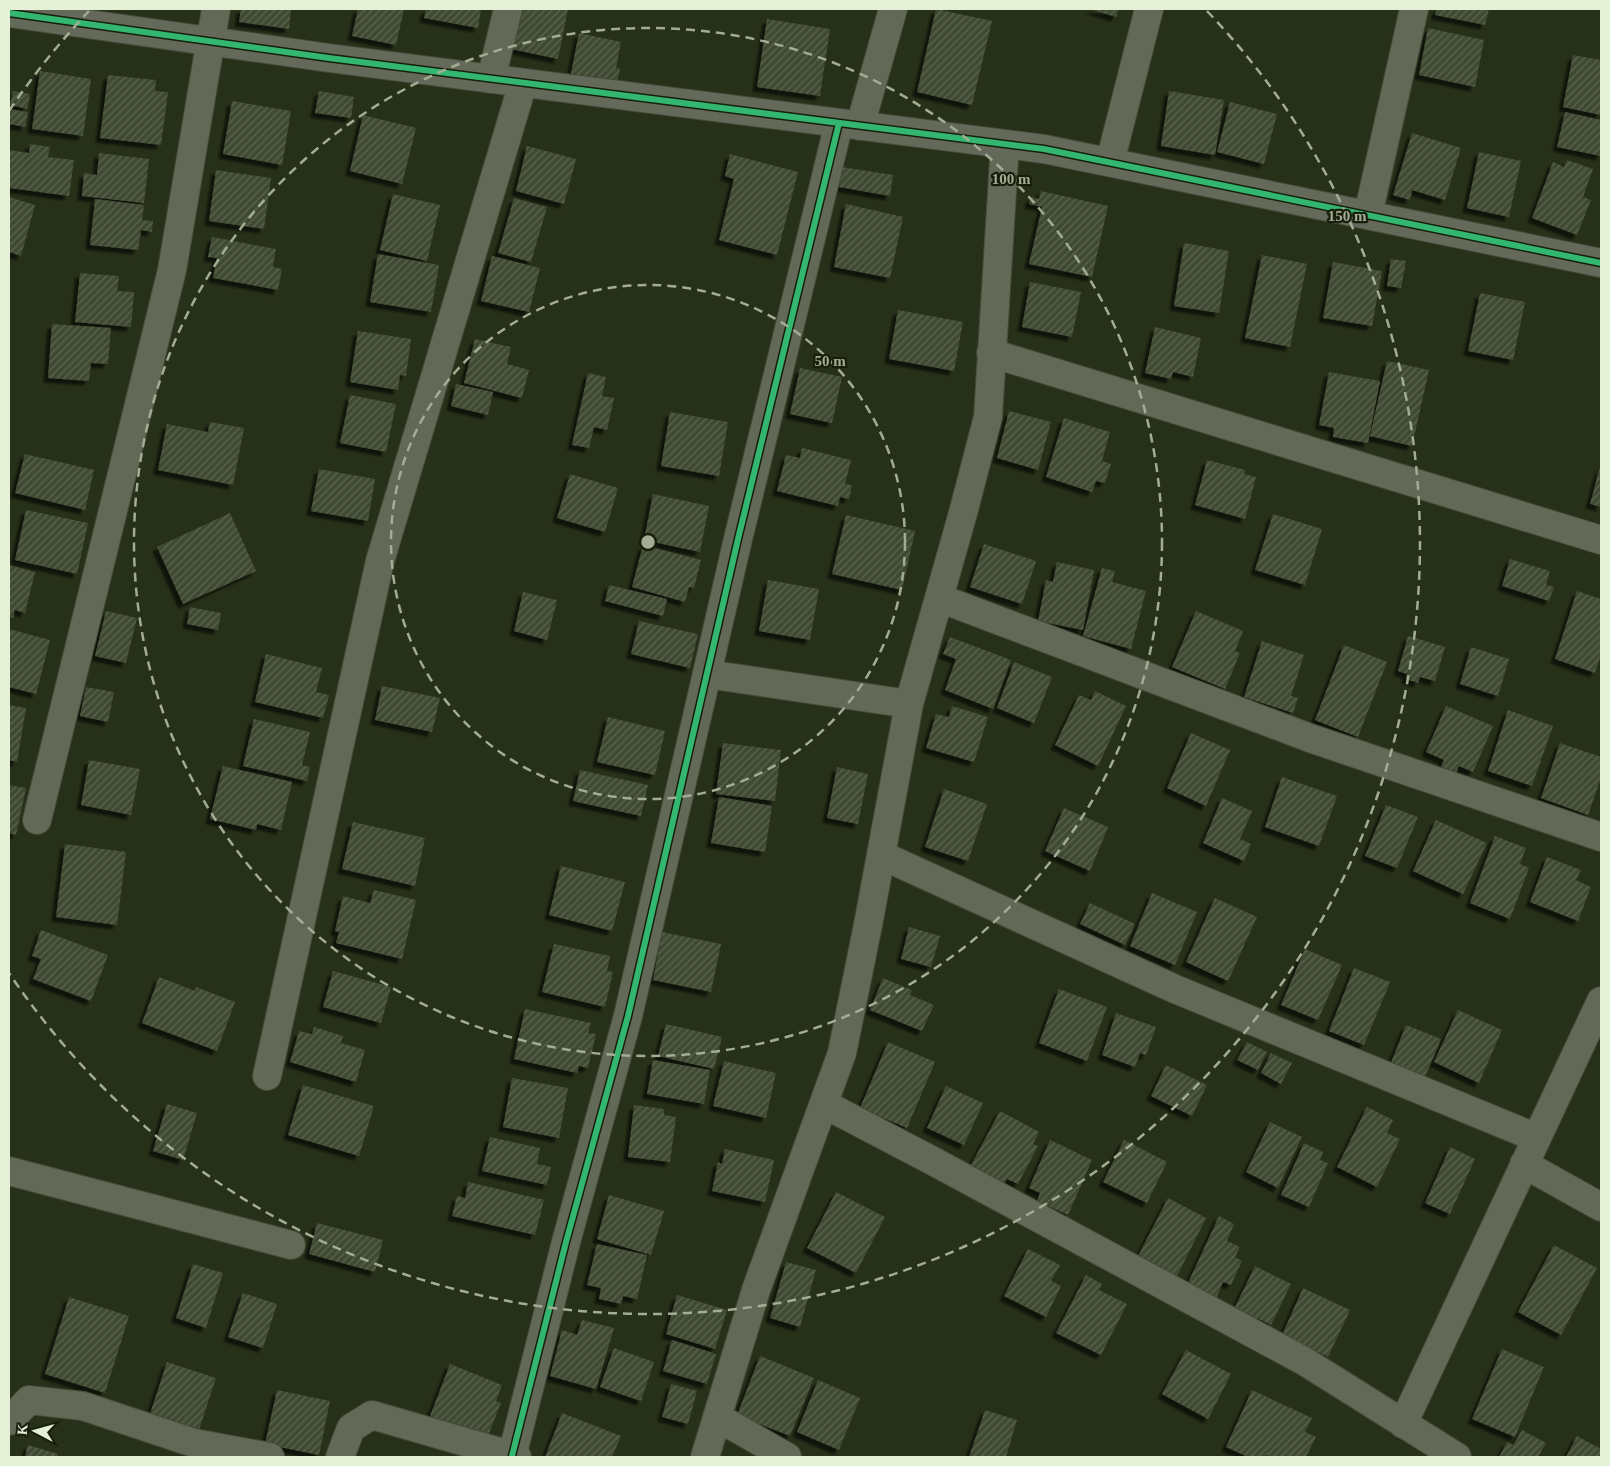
<svg xmlns="http://www.w3.org/2000/svg" width="1610" height="1466" viewBox="0 0 1610 1466" font-family="Georgia,serif">
<style>
.building{fill:url(#building-hatch);filter:url(#shadow)}
.lines{fill:none;stroke-linecap:round;stroke-linejoin:round}
.street-casing{stroke:#434b39;stroke-width:30}
.secondary-casing{stroke:#434b39;stroke-width:30}
.street{stroke:#626957;stroke-width:28}
.secondary{stroke:#646959;stroke-width:28}
.cycleway-casing{stroke:#171f0c;stroke-width:9}
.cycleway{stroke:#33b770;stroke-width:6}
.ring{fill:none;stroke:#a2ad94;stroke-width:2.5;stroke-dasharray:9 6}
.centre{fill:#a2ad94;stroke:#171f0c;stroke-width:2.5}
.ring-label{font-size:15px;text-anchor:middle;font-weight:bold;fill:#a2ad94;stroke:#171f0c;stroke-width:4.5;stroke-linejoin:round;paint-order:stroke}
</style>
<defs>
<pattern id="building-hatch" width="6" height="6" patternUnits="userSpaceOnUse" patternTransform="scale(1.25)"><rect width="6" height="6" fill="#404a33"/><path d="M-1 1l2-2M0 6l6-6M5 7l2-2" fill="none" stroke="#5b6550"/></pattern>
<filter id="shadow"><feDropShadow dx="-4.5" dy="4.5" stdDeviation="1" flood-color="#0009"/></filter>
</defs>
<rect width="100%" height="100%" fill="#273018"/>
<path class="building" d="M241 9H291L289 29 239 22Z
M358 9H404L396 45 352 36Z
M426 9H481L478 28 424 18Z
M519 9H568L558 59 511 49Z
M936 9 992 21 972 105 917 92Z
M1089 9H1119L1116 17Z
M1437 9H1489L1485 25 1435 15Z
M767 19 830 29 820 96 757 87Z
M1428 28 1484 40 1475 87 1419 75Z
M579 33 621 42 616 68 620 69 615 92 569 83Z
M1573 55 1601 60V115L1563 107Z
M40 71 91 79 83 136 32 129Z
M108 75 156 80 155 91 168 92 161 145 100 138Z
M13 91 30 94 27 109 10 105Z
M319 91 354 97 351 118 315 113Z
M1169 91 1224 100 1215 155 1161 146Z
M232 101 291 111 282 165 223 154Z
M1230 102 1277 114 1264 164 1217 152Z
M9 109 28 112 25 127 9 124Z
M1565 112 1601 120V156L1557 147Z
M363 115 416 128 402 184 350 171Z
M1412 133 1461 148 1445 200 1412 190 1410 200 1393 195Z
M30 144 50 147 48 157 74 160 69 196 9 188V150L29 153Z
M527 146 576 159 564 204 516 191Z
M1479 152 1521 161 1509 217 1467 208Z
M99 153 149 159 144 203 82 196 84 173 97 175Z
M730 154 798 172 777 255 719 240 734 179 725 176Z
M1567 160 1593 169 1583 197 1591 200 1577 235 1532 218 1553 162 1564 167Z
M842 167 893 175 890 196 839 187Z
M216 170 271 178 264 229 209 221Z
M1041 191 1108 206 1092 277 1029 264 1042 207 1029 204 1031 197 1039 199Z
M393 194 440 205 427 261 380 250Z
M9 197 35 205 21 256 9 252Z
M514 198 547 207 531 262 498 253Z
M95 199 144 205 142 220 153 221 152 232 141 230 138 250 90 245Z
M846 204 903 217 890 278 834 267Z
M212 237 276 249 273 267 282 269 278 290 213 278 217 258 208 257Z
M1184 243 1229 251 1219 313 1174 306Z
M378 254 439 265 431 312 370 302Z
M1262 255 1307 264 1290 347 1245 338Z
M492 256 540 268 529 312 481 301Z
M1391 259 1406 261 1401 288 1387 286Z
M1333 262 1382 271 1372 326 1323 318Z
M80 273 119 276 117 291 134 292 131 327 75 322Z
M1030 282 1081 292 1072 337 1022 327Z
M1480 293 1525 302 1513 360 1468 351Z
M898 310 963 322 954 371 889 359Z
M52 324 111 328 108 364 91 363 89 381 48 378Z
M1155 327 1201 338 1193 377 1173 372 1171 379 1145 373Z
M358 331 411 339 406 376 400 375 398 390 350 382Z
M475 339 511 347 507 364 529 370 522 398 464 383Z
M1387 361 1429 370 1412 446 1370 436Z
M800 368 842 377 832 423 790 414Z
M1329 372 1380 381 1368 443 1333 437 1334 428 1319 425Z
M588 373 606 377 602 396 614 398 607 430 594 427 589 448 572 445Z
M456 384 493 392 488 415 451 406Z
M350 395 396 404 386 452 340 443Z
M1009 411 1051 422 1038 470 997 458Z
M670 412 728 422 719 476 661 466Z
M1064 418 1110 432 1102 461 1111 464 1105 483 1096 481 1092 492 1046 477Z
M210 422 244 428 233 485 158 470 167 424 208 432Z
M802 448 851 460 845 484 852 485 849 499 840 497 838 506 777 491 786 455 800 458Z
M25 454 94 470 85 510 15 493Z
M1207 460 1245 470 1244 474 1256 477 1245 519 1195 505Z
M1601 463V507L1590 504Z
M319 469 375 479 368 521 311 511Z
M570 474 618 488 605 532 557 518Z
M653 494 709 506 700 552 644 540Z
M26 510 88 523 77 574 15 560Z
M230 513 256 571 183 604 157 547Z
M1273 514 1322 529 1305 585 1255 570Z
M846 515 915 531 902 590 832 574Z
M984 544 1036 561 1022 604 970 587Z
M643 545 701 560 694 588 689 587 685 602 632 587Z
M1510 559 1550 571 1546 585 1554 587 1549 601 1502 586Z
M1057 562 1094 570 1083 630 1038 621 1046 580 1053 582Z
M9 565 35 572 25 613 15 610 13 618 9 617Z
M1102 568 1115 571 1112 582 1146 591 1131 649 1083 636Z
M768 580 819 589 810 640 759 631Z
M609 585 667 599 663 616 605 601Z
M1577 591 1601 599V654L1595 673 1555 659Z
M523 592 557 600 547 640 514 631Z
M190 607 221 613 218 630 187 624Z
M106 611 137 618 126 663 95 656Z
M1196 611 1243 631 1235 651 1240 653 1225 689 1172 667Z
M639 621 698 634 690 668 631 654Z
M9 629 50 640 36 694 9 687Z
M1408 636 1445 647 1435 681 1420 677 1418 683 1406 679 1407 674 1398 671Z
M950 637 1011 660 993 709 945 690 956 659 943 654Z
M1262 641 1304 655 1291 696 1298 698 1293 713 1244 697Z
M1344 645 1387 662 1358 737 1315 720Z
M1471 647 1509 659 1498 696 1460 684Z
M266 654 322 668 316 692 329 695 323 718 255 702Z
M1014 662 1052 677 1034 723 997 708Z
M382 686 440 698 432 732 375 720Z
M86 687 114 692 108 722 80 716Z
M1095 691 1126 706 1098 766 1055 745 1079 695 1091 700Z
M9 705 26 708 17 762 9 760Z
M952 706 988 717 974 762 926 748 936 714 949 717Z
M1446 706 1493 726 1473 772 1459 766 1455 775 1440 769 1444 760 1426 752Z
M1508 710 1553 726 1532 786 1488 771Z
M608 717 665 731 655 775 597 762Z
M254 719 310 732 302 765 310 767 307 781 243 766Z
M1191 733 1230 750 1206 806 1167 788Z
M723 743 781 750 775 801 716 794Z
M1560 743 1601 757V778L1588 815 1541 798Z
M89 760 140 769 131 815 81 805Z
M223 766 292 782 281 830 257 824 256 830 210 819Z
M837 767 868 774 858 824 827 818Z
M580 770 648 785 641 816 573 801Z
M1282 777 1337 796 1319 846 1265 827Z
M9 785 26 788 16 835 9 833Z
M944 789 987 804 968 861 925 847Z
M719 797 772 806 765 852 711 843Z
M1222 798 1252 811 1240 839 1251 844 1244 861 1203 843Z
M1386 805 1418 817 1397 868 1365 856Z
M1064 808 1108 827 1090 871 1045 851Z
M1436 820 1487 843 1463 894 1413 871Z
M353 822 425 838 415 886 342 869Z
M1495 836 1526 848 1520 864 1529 868 1510 919 1470 903Z
M65 844 126 852 117 925 56 917Z
M1547 857 1581 870 1576 880 1591 887 1578 921 1530 902Z
M561 866 625 882 612 931 549 915Z
M374 890 416 900 402 959 336 943 339 932 335 931 343 896 370 903Z
M1152 893 1197 912 1175 965 1130 946Z
M1215 898 1257 917 1228 981 1186 962Z
M1090 903 1135 924 1125 945 1080 924Z
M909 927 940 936 931 967 901 959Z
M41 930 108 955 91 1001 33 979 41 959 32 956Z
M662 932 721 944 711 992 653 980Z
M554 944 610 956 607 971 613 972 605 1007 542 992Z
M1305 949 1342 965 1318 1020 1281 1005Z
M1354 968 1390 982 1364 1045 1329 1031Z
M333 971 391 987 381 1023 323 1007Z
M159 977 195 991 196 987 235 1002 217 1051 142 1023Z
M883 978 912 990 910 995 934 1005 922 1031 870 1010Z
M1059 989 1107 1007 1087 1061 1039 1043Z
M525 1009 591 1023 588 1033 596 1034 588 1068 579 1066 577 1073 514 1059Z
M1458 1010 1502 1030 1479 1083 1434 1062Z
M1116 1013 1156 1027 1146 1055 1140 1053 1135 1067 1102 1055Z
M666 1024 722 1037 714 1069 658 1056Z
M1406 1025 1441 1039 1422 1084 1388 1070Z
M314 1027 343 1036 341 1043 365 1050 356 1082 290 1062 299 1031 312 1034Z
M888 1042 935 1062 907 1128 860 1108Z
M1247 1042 1267 1052 1258 1070 1237 1060Z
M1271 1053 1292 1063 1281 1084 1261 1073Z
M653 1060 710 1070 704 1104 647 1094Z
M724 1061 776 1073 766 1118 713 1106Z
M1166 1065 1207 1085 1192 1116 1151 1096Z
M512 1078 568 1088 559 1138 503 1127Z
M303 1085 374 1106 359 1156 288 1135Z
M946 1086 983 1103 964 1145 927 1128Z
M167 1104 197 1113 183 1160 153 1151Z
M634 1105 664 1109V1115L676 1117 670 1162 628 1157Z
M1367 1107 1393 1120 1387 1133 1400 1139 1377 1187 1337 1167Z
M1000 1111 1039 1132 1033 1144 1038 1146 1018 1184 1007 1179 1004 1184 971 1165Z
M1270 1122 1302 1137 1278 1188 1246 1172Z
M490 1137 540 1148 537 1164 551 1167 547 1185 482 1171Z
M1050 1140 1092 1160 1068 1215 1037 1201 1040 1193 1029 1188Z
M1124 1140 1167 1162 1147 1203 1103 1182Z
M1304 1143 1323 1152 1320 1160 1328 1163 1309 1207 1281 1195Z
M1450 1147 1475 1159 1450 1214 1425 1203Z
M725 1149 774 1160 765 1202 712 1191 718 1162 722 1164Z
M468 1182 544 1200 535 1235 452 1216 457 1196 465 1198Z
M836 1192 885 1217 856 1273 807 1248Z
M609 1195 664 1211 651 1255 597 1239Z
M1168 1198 1206 1218 1175 1280 1136 1260Z
M1219 1216 1234 1224 1227 1241 1240 1247 1235 1257 1242 1261 1231 1285 1223 1282 1216 1299 1187 1285Z
M317 1223 383 1240 375 1272 309 1254Z
M597 1244 647 1255 637 1299 623 1296 621 1304 599 1299 601 1288 587 1285Z
M1554 1245 1597 1268 1561 1335 1518 1312Z
M1028 1249 1060 1265 1051 1281 1061 1286 1046 1317 1004 1296Z
M786 1262 816 1270 800 1327 770 1318Z
M193 1264 223 1273 206 1328 176 1318Z
M1255 1266 1291 1284 1271 1325 1257 1318 1254 1325 1234 1309Z
M1086 1275 1102 1284 1099 1290 1127 1304 1101 1355 1056 1333Z
M1303 1288 1350 1310 1328 1357 1282 1335Z
M243 1293 277 1304 263 1348 228 1337Z
M677 1295 727 1310 715 1349 666 1334Z
M69 1297 129 1316 105 1393 45 1374Z
M582 1320 614 1328 596 1389 550 1376 562 1330 577 1335Z
M672 1340 716 1354 707 1384 663 1371Z
M614 1348 654 1362 641 1401 600 1387Z
M1502 1349 1544 1367 1515 1437 1472 1419Z
M1186 1350 1231 1374 1208 1419 1162 1394Z
M760 1356 814 1378 790 1436 737 1415Z
M167 1362 216 1378 199 1430 150 1414Z
M450 1364 502 1385 496 1401 501 1403 487 1438 430 1416Z
M818 1380 860 1398 839 1450 797 1432Z
M671 1384 697 1391 688 1424 662 1417Z
M277 1390 330 1401 319 1455 265 1444Z
M1252 1390 1312 1418 1305 1432 1316 1437 1306 1457H1272L1266 1455 1265 1457H1248L1226 1447Z
M985 1410 1017 1420 1006 1457H969Z
M562 1413 621 1436 612 1457H545Z
M1522 1430 1546 1443 1538 1457H1499L1507 1442 1513 1445Z
M1577 1436 1601 1449V1457H1566Z
M28 1445 58 1454 57 1457H25Z"/>
<g class="lines">
<g class="street-casing">
<path id="street" d="M491 79 508 9
M860 126 893 9
M1110 162 1149 9
M1368 215 1414 9
M991 353 1601 540
M939 598 1310 738 1601 837
M707 674 909 704
M37 820 172 270 216 9
M881 855 1175 989 1537 1138
M267 1076 380 561 523 83
M824 1104 931 1160 1304 1361 1457 1457
M1524 1164 1601 1207
M9 1171 291 1245
M717 1417 787 1457
M9 1421 29 1400 83 1406 194 1443 270 1457
M1403 1424 1601 1001
M512 1456 566 1242 628 1016 738 539 839 123
M340 1457 351 1428 372 1415 517 1457
M705 1457 756 1290 842 1053 868 925 909 704 963 513 988 417 1005 144"/>
</g>
<g class="secondary-casing">
<path id="secondary" d="M9 13 329 58 1044 149 1601 263"/>
</g>
<use href="#street" class="street"/>
<use href="#secondary" class="secondary"/>
<g class="cycleway-casing">
<path id="cycleway" d="M9 13 329 58 1044 149 1601 263
M512 1456 566 1242 628 1016 738 539 839 123"/>
</g>
<use href="#cycleway" class="cycleway"/>
</g>
<g class="ring">
<circle cx="648" cy="542" r="257"/>
<circle cx="648" cy="542" r="514"/>
<path d="M9 111A771 771 0 0 1 89 11M1207 11A771 771 0 1 1 9 973"/>
</g>
<circle cx="648" cy="542" r="8" class="centre"/>
<g class="ring-label">
<text x="1011" y="184">100 m</text>
<text x="1347" y="221">150 m</text>
<text x="830" y="366">50 m</text>
</g>
<rect width="1610" height="1466" fill="none" stroke="#e4f1d7" stroke-width="20"/>
<g transform="translate(35 1431) rotate(276)" stroke="#171f0c" stroke-width="4" paint-order="stroke">
<path d="M0-4L9 19L0 12L-9 19Z" fill="#e4f1d7"/>
<text y="-8" font-size="14" font-weight="bold" text-anchor="middle" fill="#e4f1d7">K</text>
</g>
</svg>
